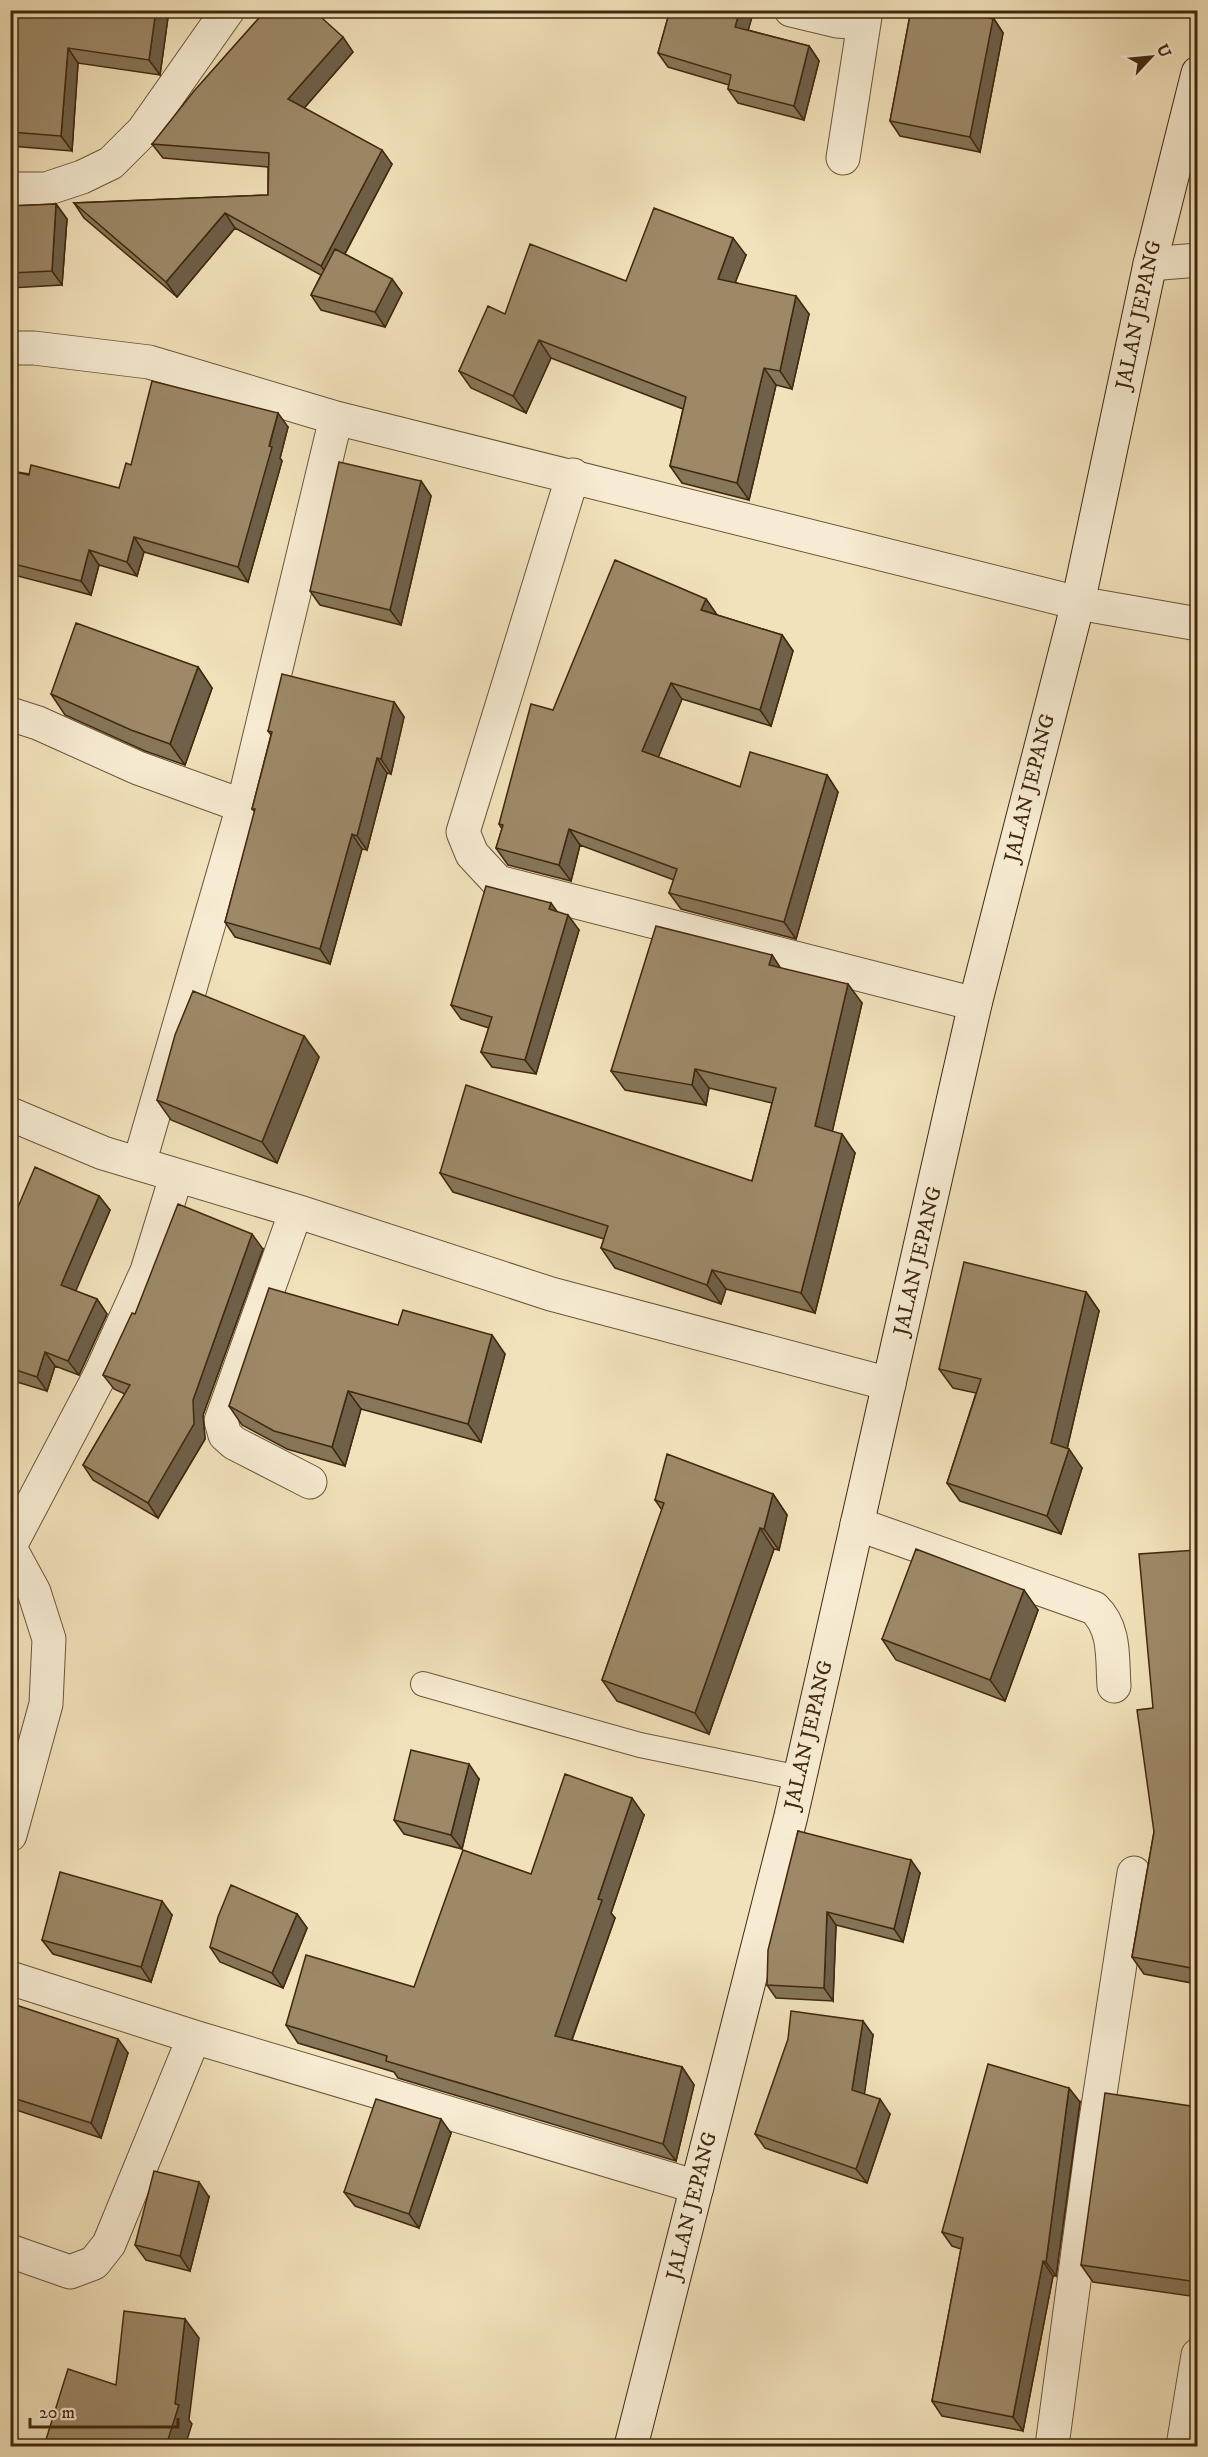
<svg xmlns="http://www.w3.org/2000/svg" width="1208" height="2457" viewBox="0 0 1208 2457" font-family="'IM FELL DW Pica',serif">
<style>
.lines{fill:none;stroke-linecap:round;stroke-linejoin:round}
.lane-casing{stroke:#6d5639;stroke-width:26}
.street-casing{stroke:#6d5639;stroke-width:35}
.secondary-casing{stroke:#41280e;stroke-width:35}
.lane{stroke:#f7ecd3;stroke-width:24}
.street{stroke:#f7ecd3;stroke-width:33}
.secondary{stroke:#f7ecd3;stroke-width:33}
.wall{fill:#877659;stroke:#41280e;stroke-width:1.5}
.shaded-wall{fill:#6e6049;stroke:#41280e;stroke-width:1.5}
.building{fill:#9d8968;stroke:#41280e;stroke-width:1.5}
.labels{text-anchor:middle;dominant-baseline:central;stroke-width:5;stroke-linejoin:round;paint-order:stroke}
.street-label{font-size:21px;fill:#41280e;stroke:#f7ecd3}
</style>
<rect width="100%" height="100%" fill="#f2e2bb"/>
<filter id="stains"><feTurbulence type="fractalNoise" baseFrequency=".00333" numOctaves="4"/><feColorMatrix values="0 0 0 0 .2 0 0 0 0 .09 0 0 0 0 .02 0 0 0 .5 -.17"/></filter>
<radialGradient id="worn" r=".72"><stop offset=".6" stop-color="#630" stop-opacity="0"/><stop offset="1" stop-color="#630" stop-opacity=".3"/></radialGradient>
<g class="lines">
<g class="lane-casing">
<path id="lane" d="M423 1684 640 1745 800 1778"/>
</g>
<g class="street-casing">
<path id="street" d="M791 10 837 21 863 23
M843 158 866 10
M10 189H46L82 177 111 163 143 131 228 10
M1150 264 1198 260
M10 348H34L149 362 336 418 1078 603 1198 624
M573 475 463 832 472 854 498 882 975 1004
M10 714 38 723 138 768 243 806
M10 1114 103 1153 296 1211 551 1294 889 1384
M139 1164 243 806 336 418
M296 1211 221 1421 225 1435 234 1443 310 1482
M857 1524 1094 1608C1116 1629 1112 1658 1114 1686
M10 1546 99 1377 147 1271 176 1177
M10 1548 34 1592 49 1639 46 1704 10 1835
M10 1978 194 2037 697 2187
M10 2251 70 2272 94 2263 109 2244 194 2037
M1052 2446 1093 2139 1134 1873
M1183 2446 1198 2355"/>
</g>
<g class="secondary-casing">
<path id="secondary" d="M631 2446 791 1816 975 1004 1078 603 1150 264 1198 73"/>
</g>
<use href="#lane" class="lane"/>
<use href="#street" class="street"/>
<use href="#secondary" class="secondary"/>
</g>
<path class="wall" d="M10 10H169L160 75 78 63 72 151 10 146Z
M670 10H754L748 30 809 46 819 61 804 120 738 103 728 89 729 85 668 67 658 53Z
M911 10H996L994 19 1003 33 980 152 900 136 890 121Z
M353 52 304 108 392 164 345 254 392 279 402 293 385 327 321 310 311 295 321 275 235 228 177 297 84 218 74 203 268 195V167L163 158 152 144Z
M56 204 67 219 62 285 10 288V206Z
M746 255 735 282 809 314 792 389 776 385 749 500 682 483 670 466 683 409 551 358 526 413 471 388 459 371 626 281Z
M288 427 280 458 282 461 248 582 144 552 137 576 99 565 91 595 10 574V471L119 488 131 465Z
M421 481 431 496 401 625 320 605 310 591Z
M706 599 717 615 782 635 793 651 771 726 682 699 658 757 740 787 827 775 838 792 796 939 681 909 669 893 674 880 580 845 571 881 508 865 496 848 502 829 499 824 553 710Z
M198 667 212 688 185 765 145 751 65 715 51 694Z
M394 702 404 717 391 774 387 773 367 850 362 849 330 964 235 937 225 922 255 812 252 809 271 735 268 731Z
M557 912 579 930 536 1074 492 1067 481 1052 489 1028 461 1019 451 1005Z
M772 955 780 968 862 1003 832 1131 855 1153 815 1313 726 1289 721 1304 615 1268 601 1248 604 1239 453 1192 440 1173 752 1181 772 1103 709 1088 706 1105 625 1090 611 1071Z
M304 1036 319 1057 277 1163 171 1120 157 1100Z
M99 1196 110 1210 75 1291 97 1299 107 1314 79 1375 55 1366 47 1391 10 1380V1226Z
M263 1249 203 1415 205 1439 158 1518 93 1480 83 1465 125 1394 114 1389 103 1375 135 1314Z
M1086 1292 1099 1311 1067 1449 1082 1468 1061 1534 960 1501 947 1483 976 1393 953 1388 939 1369Z
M398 1325 505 1354 481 1442 361 1409 345 1466 287 1449 242 1425 229 1406Z
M773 1494 787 1515 779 1550 774 1549 709 1734 617 1701 602 1680 662 1510 655 1500Z
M1197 1550V1984L1144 1974 1132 1957 1154 1832 1153 1708Z
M1038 1610 1005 1701 896 1660 882 1639Z
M479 1779 462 1849 404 1834 394 1820Z
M644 1815 611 1913 615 1918 572 2040 682 2067 694 2085 676 2161 398 2078 394 2072 298 2043 286 2025 414 1987 531 1874Z
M798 1831 920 1873 903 1942 836 1925 833 2001 776 1998 767 1985Z
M297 1914 307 1928 283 1988 220 1962 210 1947Z
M172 1915 151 1982 53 1954 42 1940Z
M10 2003 128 2053 101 2138 10 2108Z
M873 2035 864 2094 890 2114 867 2183 765 2148 755 2134Z
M1080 2102 1056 2276H1053L1023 2431 942 2416 932 2401 961 2249 952 2246 942 2232Z
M1197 2107V2297L1093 2282 1081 2265Z
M451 2133 419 2228 355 2206 344 2192Z
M209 2197 190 2271 146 2260 135 2245Z"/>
<path class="shaded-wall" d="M156 10H169L160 75 149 60Z
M740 10H754L745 41 735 27Z
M982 10H996L994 19 1003 33 980 152 970 137 980 16Z
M343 37 353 52 299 114 288 99Z
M809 46 819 61 804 120 794 106Z
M68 48 78 63 72 151 61 136Z
M382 150 392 164 331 280 321 266Z
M56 204 67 219 62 285 52 271Z
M225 213 235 228 177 297 166 282Z
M733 238 746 255 730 296 718 279Z
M392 279 402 293 385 327 375 312Z
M796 296 809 314 792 389 780 371Z
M539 340 551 358 526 413 513 396Z
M764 368 776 385 749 500 737 483Z
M278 413 288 427 280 458 282 461 248 582 238 567Z
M421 481 431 496 401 625 390 610Z
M134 537 144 552 137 576 127 562Z
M89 550 99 565 91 595 81 581Z
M706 599 717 615 701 610Z
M782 635 793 651 771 726 760 710Z
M198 667 212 688 185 765 170 744Z
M671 683 682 699 654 768 642 751Z
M394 702 404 717 391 774 381 759Z
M377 758 387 773 367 850 357 836Z
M827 775 838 792 796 939 784 922Z
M569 829 580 845 571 881 559 865Z
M352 834 362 849 330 964 320 949Z
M551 903 561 917 549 909Z
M568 915 579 930 536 1074 525 1060Z
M772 955 785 975 769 965Z
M848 984 862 1003 829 1146 815 1126Z
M304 1036 319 1057 277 1163 262 1142Z
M695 1069 709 1088 706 1105 692 1085Z
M842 1134 855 1153 815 1313 801 1293Z
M99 1196 110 1210 72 1300 61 1285Z
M252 1234 263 1249 203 1415 205 1439 158 1518 148 1503 193 1400Z
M712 1270 726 1289 721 1304 707 1285Z
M1086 1292 1099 1311 1064 1462 1051 1443Z
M97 1299 107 1314 79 1375 68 1361Z
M492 1335 505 1354 481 1442 468 1424Z
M45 1352 55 1366 47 1391 37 1377Z
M348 1391 361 1409 345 1466 332 1447Z
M1069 1449 1082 1468 1061 1534 1047 1516Z
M773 1494 787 1515 779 1550 764 1529Z
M760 1528 774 1549 709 1734 695 1713Z
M1024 1590 1038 1610 1005 1701 990 1680Z
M469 1764 479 1779 462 1849 451 1835Z
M632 1798 644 1815 611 1913 615 1918 567 2053 555 2036 598 1899Z
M911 1860 920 1873 903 1942 894 1929Z
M162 1901 172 1915 151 1982 141 1967Z
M827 1912 836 1925 833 2001 824 1988Z
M297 1914 307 1928 283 1988 272 1973Z
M863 2021 873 2035 863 2104 852 2090Z
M118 2039 128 2053 101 2138 91 2123Z
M682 2067 694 2085 676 2161 663 2144Z
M1069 2088 1080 2102 1056 2276 1046 2262Z
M880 2099 890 2114 867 2183 856 2169Z
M441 2119 451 2133 419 2228 409 2214Z
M199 2182 209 2197 190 2271 180 2256Z
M1043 2261 1053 2276 1023 2431 1013 2417Z
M185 2319 199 2338 189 2420 192 2424 185 2446H166L175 2404Z"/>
<path class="building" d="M10 10H156L149 60 68 48 61 136 10 132Z
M266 10H313L343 37 288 99 382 150 321 266 225 213 166 282 74 203 268 195 269 153 152 144 194 91Z
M670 10H740L735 27 809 46 794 106 728 89 731 75 658 53Z
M911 10H982L980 16 993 19 970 137 890 121Z
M56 204 52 271 10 273V206Z
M654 208 733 238 718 279 796 296 780 371 764 368 737 483 670 466 686 397 539 340 513 396 459 371 488 306 505 314 530 244 626 281Z
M335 249 392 279 375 312 311 295Z
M152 381 278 413 269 446 272 447 238 567 134 537 127 562 89 550 81 581 10 563V471L29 475 31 465 119 488 126 463 131 465Z
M339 462 421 481 390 610 310 591Z
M615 560 706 599 701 610 782 635 760 710 671 683 642 751 740 787 750 752 827 775 784 922 669 893 677 869 569 829 559 865 496 848 503 825 499 824 531 704 553 710Z
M76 623 198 667 170 744 131 730 51 694Z
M282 674 394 702 381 759 377 758 357 836 352 834 320 949 225 922 255 809H252L272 732 268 731Z
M486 886 551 903 549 909 568 915 525 1060 481 1052 492 1017 451 1005Z
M656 926 772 955 769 965 848 984 815 1126 842 1134 801 1293 712 1270 707 1285 601 1248 608 1226 440 1173 466 1085 752 1181 776 1088 695 1069 692 1085 611 1071Z
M193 991 304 1036 262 1142 157 1100 175 1035Z
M35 1167 99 1196 61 1285 97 1299 68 1361 45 1352 37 1377 10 1368V1270L12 1265 10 1264V1226Z
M178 1204 252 1234 193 1400 194 1424 148 1503 83 1465 130 1385 103 1375 132 1313 135 1314Z
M964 1262 1086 1292 1051 1443 1069 1449 1047 1516 947 1483 981 1379 939 1369Z
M269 1288 398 1325 403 1310 492 1335 468 1424 348 1391 332 1447 274 1431 229 1406Z
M667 1454 773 1494 764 1529 760 1528 695 1713 602 1680 664 1503 655 1500Z
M916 1549 1024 1590 990 1680 882 1639Z
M1197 1550V1969L1132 1957 1154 1832 1137 1710 1153 1708 1139 1554Z
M411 1750 469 1764 451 1835 394 1820Z
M565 1774 632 1798 598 1899 602 1900 555 2036 682 2067 663 2144 386 2061 387 2056 286 2025 306 1955 414 1987 463 1850 531 1874Z
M798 1831 911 1860 894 1929 827 1912 824 1988 767 1985 768 1950Z
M60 1872 162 1901 141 1967 42 1940Z
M231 1885 297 1914 272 1973 210 1947 218 1917Z
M10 2003 118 2039 91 2123 10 2097Z
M791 2011 863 2021 852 2090 880 2099 856 2169 755 2134 788 2039Z
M988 2064 1069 2088 1046 2262 1043 2261 1013 2417 932 2401 963 2238 942 2232Z
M1105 2093 1197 2107V2282L1081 2265Z
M376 2099 441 2119 409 2214 344 2192Z
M154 2171 199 2182 180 2256 135 2245Z
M124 2311 185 2319 175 2404 179 2405 166 2446H44L68 2369 116 2385Z
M1197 2428V2446H1194Z"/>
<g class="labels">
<g class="street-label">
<text transform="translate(1139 315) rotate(-78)">JALAN JEPANG</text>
<text transform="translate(1030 788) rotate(-76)">JALAN JEPANG</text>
<text transform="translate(918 1261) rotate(-77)">JALAN JEPANG</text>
<text transform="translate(809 1735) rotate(-77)">JALAN JEPANG</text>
<text transform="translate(692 2206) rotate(-76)">JALAN JEPANG</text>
</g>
</g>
<rect width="1208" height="2457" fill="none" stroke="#f2e2bb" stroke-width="36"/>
<rect x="12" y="12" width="1184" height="2433" fill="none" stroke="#41280e" stroke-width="3"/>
<rect x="18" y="18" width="1172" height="2421" fill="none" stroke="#41280e" stroke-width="1.5"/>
<g transform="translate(1151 57) rotate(64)" stroke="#f7ecd3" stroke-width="4.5" paint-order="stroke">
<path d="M0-4.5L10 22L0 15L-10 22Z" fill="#41280e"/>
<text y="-9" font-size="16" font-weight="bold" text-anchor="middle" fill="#41280e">U</text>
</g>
<path d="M30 2418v9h148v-9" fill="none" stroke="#41280e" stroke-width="3"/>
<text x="39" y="2418" font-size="18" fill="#41280e" stroke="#f7ecd3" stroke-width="4.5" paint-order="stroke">20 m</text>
<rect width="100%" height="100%" filter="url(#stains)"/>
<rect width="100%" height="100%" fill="url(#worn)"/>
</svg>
